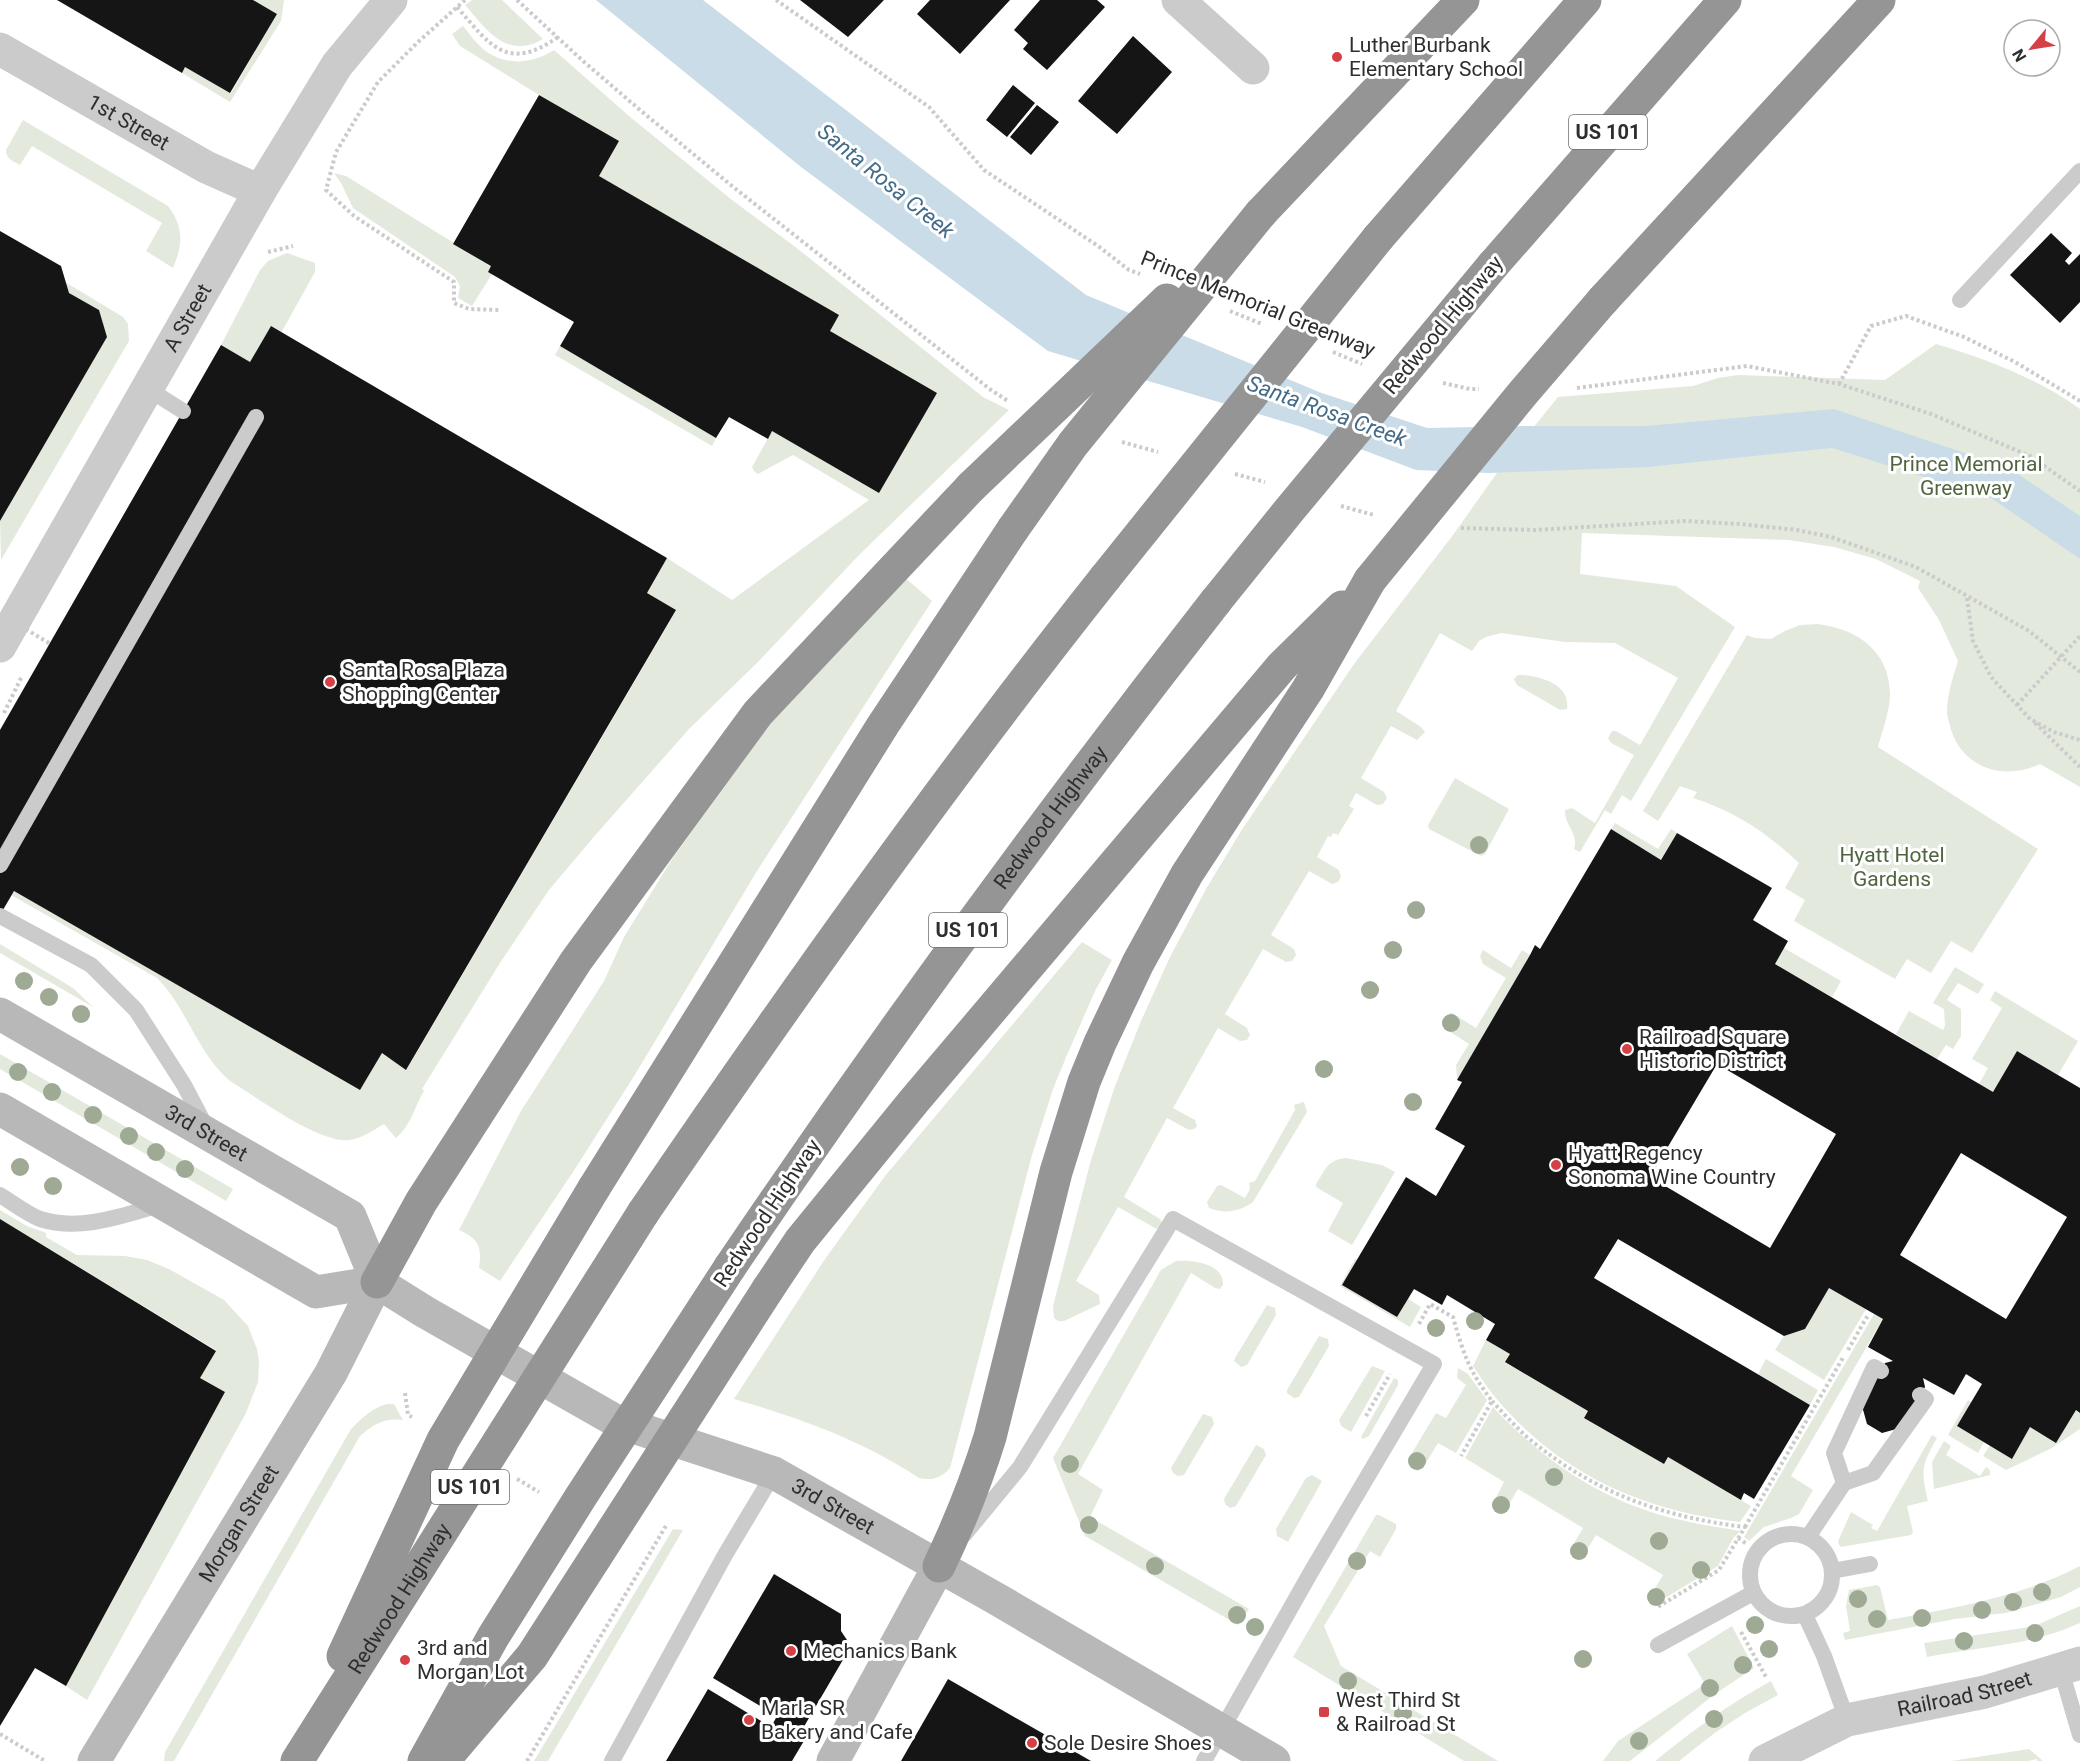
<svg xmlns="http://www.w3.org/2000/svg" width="2080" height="1761" viewBox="0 0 2080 1761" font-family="Roboto,sans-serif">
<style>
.green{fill:#e3eadd}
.water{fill:#cadce8}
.building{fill:#151515;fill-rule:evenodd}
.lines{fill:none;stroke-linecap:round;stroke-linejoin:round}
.path{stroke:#cbcbcb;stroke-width:4;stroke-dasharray:3 3;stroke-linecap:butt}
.service{stroke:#cbcbcb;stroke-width:16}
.minor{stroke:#cbcbcb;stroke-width:33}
.secondary{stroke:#b8b8b8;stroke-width:33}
.motorway{stroke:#959595;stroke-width:33}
.path-bridge{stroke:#cbcbcb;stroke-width:4;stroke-dasharray:3 3;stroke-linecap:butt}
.motorway-bridge{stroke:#959595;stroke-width:33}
.tree{fill:#9faa95}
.poi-dot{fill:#d54046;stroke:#fff;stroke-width:2}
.labels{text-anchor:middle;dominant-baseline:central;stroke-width:6;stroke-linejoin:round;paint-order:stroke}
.shield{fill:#fff;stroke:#6d6d6d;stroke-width:1.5}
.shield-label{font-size:20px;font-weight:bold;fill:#2e2e2e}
.poi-label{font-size:21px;fill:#2e2e2e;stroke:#fff;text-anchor:start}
.street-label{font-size:21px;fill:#2e2e2e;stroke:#fff}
.park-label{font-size:21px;fill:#50653f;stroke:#fff}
.water-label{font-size:22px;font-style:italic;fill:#436b88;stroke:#fff}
</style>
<rect width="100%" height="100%" fill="#fff"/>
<path class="green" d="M253 0H284L281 21 230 102 182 73 185 67 231 93 277 14Z
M472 0H502L543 39C506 60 487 30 465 5Z
M463 26C469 33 475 42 482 48 504 67 532 64 554 50L629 116 732 200 798 249 983 397 1009 410 860 554 759 661 689 729 592 839 549 890 500 963 422 1089 424 1091C413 1109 413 1123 396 1138L384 1124C374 1130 362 1138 350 1140 319 1144 258 1098 230 1081 197 1053 187 1008 157 978L11 895 14 891 360 1090 382 1053 407 1069 676 611 647 593 667 558 732 600 869 500 793 455 758 474 754 471 752 467 772 431 879 493 830 331 599 176 618 141 539 95 460 46 452 34Z
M23 120 168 206C184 227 183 244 173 268L146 251 162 223 32 146 20 165C13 161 6 159 6 150Z
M334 173 346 176 491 266 492 274 472 306 458 298 460 286 455 277 353 208 341 183Z
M287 253 315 263V272L281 333 271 326 250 362 221 345 260 270 268 261Z
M65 282 123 317 128 324 129 341 1 560 0 521 107 337 99 310 69 293Z
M1936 344C1986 359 2037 378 2080 409V787L2040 764C2005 781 1964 769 1951 730 1950 724 1947 718 1947 712 1947 695 1953 677 1958 661L1939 620 1918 588 1920 581 1876 559 1834 547 1789 540 1582 533 1580 574 1676 586 1735 627 1631 801 1622 795 1611 814 1605 810 1580 852 1574 849C1579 833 1564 825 1565 810L1572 808 1595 823 1634 755 1611 743 1608 738 1612 731H1616L1640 745 1678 678 1615 643 1565 642 1501 633 1486 637 1479 641 1472 651 1440 633 1396 711 1421 727 1425 732 1417 740 1391 726 1361 778 1384 792 1387 798 1383 804 1377 805 1356 793 1349 806 1354 809 1338 835 1333 833 1331 837 1328 836 1317 857 1339 870 1341 877 1338 882 1332 884 1309 871 1271 935 1294 949 1296 955 1292 961 1286 962 1263 949 1225 1014 1247 1028 1250 1035 1247 1040 1240 1041 1218 1028 1173 1108 1195 1120 1197 1126 1194 1129 1189 1130 1167 1118 1124 1197 1160 1219 1162 1223 1158 1229 1155 1228 1118 1207 1076 1281 1099 1295 1100 1304 1064 1321H1058L1054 1318 1053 1306 1091 1160 1115 1086 1141 1021 1170 957 1206 889 1241 831 1354 664 1453 535 1499 470 1558 397 1693 386 1718 378 1738 375 1885 380Z
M560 346 716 438 712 446 555 355Z
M904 577 932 601 757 871 636 1073 573 1172 500 1281 479 1268C482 1247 479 1239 459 1230L521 1111 604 981 624 937 674 856 782 708Z
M1818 624C1858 629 1891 652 1890 697 1889 714 1882 731 1878 747L2038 849 1972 953 1951 941 1931 973 1907 959 1895 979 1794 921 1805 900 1785 888 1799 863C1767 833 1735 811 1693 798L1697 792 1680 786 1658 821 1643 811 1747 635 1755 638 1771 639 1785 631 1800 625Z
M1518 675C1537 675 1571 683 1567 709L1560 710 1517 685 1514 679Z
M1455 778 1509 809 1485 854 1481 856 1429 829 1428 825Z
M1615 823 1658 849 1671 829 1677 833 1661 860 1611 829Z
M1082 942 1112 960 1095 991 1067 1055 1053 1089 1032 1155 950 1468C941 1478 932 1481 919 1478 862 1440 799 1418 734 1399L825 1259 885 1176Z
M0 944 73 988 93 1007 0 953Z
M1784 948 1841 981 1832 997 1775 964Z
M1483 950 1511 968 1522 950 1530 955 1457 1080 1456 1065 1469 1044 1444 1028 1442 1025 1450 1013H1452L1476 1028 1506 978 1483 964 1480 956Z
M1955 967 1984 984 1978 994 1958 983 1947 1000 1961 1009V1036L1953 1049 1946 1045 1937 1059 1896 1034 1909 1011 1943 1030 1945 1026 1944 1009 1933 1003Z
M1995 991 2078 1041 2058 1075 2017 1051 1993 1092 1979 1084 1988 1068 1972 1059 2002 1008 1990 1000Z
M0 1054 233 1189 226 1201 0 1069Z
M1304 1102 1307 1112 1253 1202C1239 1212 1225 1214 1209 1208L1207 1202 1217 1186 1221 1185 1245 1198 1250 1189 1249 1183 1255 1181 1295 1110 1294 1105Z
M1346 1158 1382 1165 1395 1172 1352 1245 1328 1231 1343 1203 1316 1187V1184C1326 1169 1327 1160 1346 1158Z
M0 1210 27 1226 46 1233V1237L77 1255 125 1256 147 1260 169 1269 224 1300 248 1326 257 1349 259 1361 258 1382 246 1413 87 1700 66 1686 225 1392 200 1378 216 1350 0 1219Z
M1355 1259 1358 1260 1343 1285 1397 1317 1408 1299 1421 1307 1410 1327 1340 1286Z
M1176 1261C1192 1260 1224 1263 1223 1285L1220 1289 1215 1288 1191 1273 1078 1474 1103 1490 1090 1517 1249 1609 1238 1625 1085 1536 1053 1458 1161 1270Z
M1829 1288 1866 1309 1824 1380 1775 1350 1784 1336 1805 1329Z
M1267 1305 1275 1308 1276 1315 1247 1365 1241 1367 1234 1361 1235 1358Z
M1874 1314 1883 1319 1791 1476 1813 1490 1799 1514 1791 1518 1764 1527 1749 1541 1744 1537Z
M1319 1336 1328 1339 1329 1346 1299 1397 1294 1398 1287 1393V1390Z
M1486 1340 1510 1354 1506 1363 1588 1411 1584 1418 1664 1464 1668 1457 1751 1506 1740 1522C1645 1511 1564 1476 1500 1403 1490 1392 1482 1379 1473 1366Z
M1766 1359 1818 1390 1810 1405 1758 1374Z
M1372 1366 1385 1371 1351 1432 1341 1426 1339 1420Z
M1458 1368 1468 1374 1487 1400 1456 1453 1438 1443 1423 1468 1417 1471 1410 1466 1409 1458 1436 1413 1446 1418 1466 1385 1457 1378Z
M1394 1378 1398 1380V1385L1369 1436 1363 1439 1361 1437Z
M1968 1400 1972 1402 1957 1426 1984 1442 1978 1453 1948 1435Z
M387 1404H394L403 1420C384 1418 374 1424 360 1436L174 1761H164L165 1752 351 1429C362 1418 372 1408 387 1404Z
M1493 1407C1544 1462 1607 1504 1681 1520 1700 1525 1720 1527 1740 1531L1734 1537 1718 1566 1652 1606 1648 1600 1663 1575 1596 1535 1582 1558 1576 1559 1570 1554V1550L1583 1528 1518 1489 1505 1511 1499 1513 1494 1510 1492 1505 1504 1482 1465 1458Z
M2076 1410 2080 1413V1429L2050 1449 2006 1470 1983 1456 1990 1445 2012 1458 2030 1427 2056 1442Z
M1203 1414 1212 1417 1214 1424 1184 1475 1178 1476 1173 1473 1171 1468Z
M1932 1435 1937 1438C1921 1466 1921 1470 1928 1501L1907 1506 1913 1532 1911 1535 1841 1547 1838 1543 1839 1539 1851 1512 1873 1525 1871 1528 1877 1531Z
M1944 1441 1951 1446 1946 1455 1980 1476 1986 1467 1990 1470V1475L1934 1489 1932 1462Z
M1256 1445 1264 1449 1266 1455 1236 1506 1230 1508 1225 1504 1224 1499Z
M1312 1475 1322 1481 1288 1542 1277 1536 1276 1529 1306 1478Z
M1376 1515H1379L1396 1524V1529L1380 1557 1370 1551 1324 1626 1341 1666 1498 1761H1464L1293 1657Z
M673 1529 683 1530 548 1761H534Z
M2080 1566V1587L2061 1597 2006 1613 1955 1619 1845 1640 1843 1633 1850 1631 1846 1606 1849 1590 1877 1585 1880 1587 1888 1620C1953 1608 2021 1597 2080 1566Z
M2080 1606V1623C2030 1646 1980 1646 1927 1657L1924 1643 2023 1628 2039 1624Z
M1732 1626 1754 1668 1715 1694 1630 1761H1603L1618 1741 1705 1684 1687 1654Z
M1771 1681 1778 1695 1745 1713 1716 1732 1679 1761H1655C1692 1731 1729 1704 1771 1681Z
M2029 1749 2043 1761H2037V1759L2028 1761H1951Z"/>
<path class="water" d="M596 0H703L1086 295 1319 392 1427 428 1526 426H1646L1834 409 2009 468 2080 516V559L1991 498 1832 448 1648 467 1489 473 1416 470 1302 427 1048 351 801 167Z"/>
<path class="building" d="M57 0H253L277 14 230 93 185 67 182 73Z
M800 0H884L848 37Z
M930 0H1010L960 54 917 14Z
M1040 0H1097L1105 7 1047 70 1023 49 1028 43 1014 30Z
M1133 36 1172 72 1117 134 1078 101Z
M1013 85 1035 103 1007 137 986 120Z
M539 95 619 141 599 176 839 315 830 331 937 393 879 493 772 431 768 439 729 417 716 438 560 346 574 322 488 272 491 266 453 244Z
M1037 105 1059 122 1031 155 1010 137Z
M0 231 61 266 69 293 99 310 107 337 0 521Z
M2051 233 2072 253 2065 261 2069 265 2080 254V302L2060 323 2010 275Z
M271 326 667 558 647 593 676 610 406 1070 382 1053 360 1090 14 891 0 915V730L221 345 250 362Z
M1611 829 1661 860 1677 833 1772 888 1753 920 1788 941 1775 964 1993 1092 2017 1051 2080 1088V1413L2076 1410 2056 1443 2030 1427 2012 1459 1957 1426 1982 1384 1966 1374 1954 1395 1923 1378 1925 1387 1900 1428 1882 1433 1867 1424 1862 1406 1885 1363 1893 1361 1868 1347 1883 1319 1829 1288 1805 1329 1784 1336 1618 1239 1594 1278 1810 1405 1754 1499 1744 1493 1741 1500 1668 1457 1664 1464 1584 1418 1588 1411 1505 1362 1510 1354 1486 1340 1495 1324 1447 1295 1442 1305 1414 1289 1397 1317 1342 1285 1406 1177 1436 1196 1465 1146 1435 1129 1462 1082 1457 1080 1530 955 1535 945 1540 949ZM1717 1064 1836 1134 1770 1248 1650 1177ZM1961 1153 2067 1217 2006 1319 1900 1255Z
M0 1219 216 1351 200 1378 225 1392 66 1686 35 1668 0 1726Z
M774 1574 841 1614V1631L851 1646 802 1730 808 1734 792 1761H666L708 1689 771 1727 777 1716 713 1678Z
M948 1679 1091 1761H901Z"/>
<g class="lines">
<path class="path" d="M465 0 418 42 378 82 336 152 326 190 354 216 454 282V303L469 309 499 310
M517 0 583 61 640 110 732 186 991 390 1008 401
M776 0 929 107 984 170 1098 246 1129 270 1140 274
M457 7C490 45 507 73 558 37
M268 252 293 246
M1230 311 1262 324
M1333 352 1362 364
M1443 383 1470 389H1479
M1839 384 1871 326 1906 316 1964 337 2015 362 2080 401
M1577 388 1747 366 1839 384 1931 414 2030 456 2080 491
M1122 442 1158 452
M1235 474 1265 482
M1341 506 1374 515
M1461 528 1535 530 1685 521 1740 524 1797 530 1831 537 1916 567 2029 631 2080 672
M1967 598 1973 641 1991 677 2030 719 2054 732 2080 740
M4 713 22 676
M2035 723 2080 767
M1419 1324 1430 1304 1453 1317C1463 1353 1469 1371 1492 1401L1461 1456
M1848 1350 1868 1315
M405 1393 408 1415 412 1417
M1492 1401C1503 1413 1515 1426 1527 1437 1592 1492 1662 1517 1745 1527L1719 1570 1656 1608
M1366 1416 1390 1374
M517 1479 539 1492
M1745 1527 1844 1356
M1738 1538 1747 1544
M1741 1632 1766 1677
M0 1734 45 1761
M527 1761 667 1524"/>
<path class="service" d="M1960 300 2080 171
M148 389 183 411
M0 865 256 417
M0 916 91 965 136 1010 184 1085 206 1127
M0 1195C13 1203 27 1214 40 1219 81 1232 124 1215 163 1204
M1844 1483 1834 1453 1874 1367 1881 1371
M1750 1575a41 41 0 1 1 82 0a41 41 0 1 1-82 0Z
M964 1535 1020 1467 1173 1219 1434 1364 1311 1572 1204 1761
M1808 1537 1844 1483 1873 1473 1926 1399 1920 1395
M1832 1571 1870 1564
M1805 1615 1824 1656 1847 1720
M1658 1645 1753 1593
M2061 1670 2080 1735
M612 1761 725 1555 774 1473"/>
<g class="minor">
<path d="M1178 0 1253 68"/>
<path id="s1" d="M0 49 206 167 260 191"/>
<path id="s2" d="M0 646 260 191 337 65 391 0"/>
<path id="s3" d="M1765 1761 1847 1720 1985 1692 2080 1663"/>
</g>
<g class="secondary">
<path id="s4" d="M0 1014 350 1216 377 1282 425 1312 618 1422 774 1473 995 1598 1274 1761"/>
<path d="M0 1109 316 1292 377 1282"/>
<path id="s5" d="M94 1761 331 1373 377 1282"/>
<path d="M833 1761 939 1566"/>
</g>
<g class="motorway">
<path d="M1261 213 1463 0"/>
<path d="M1378 238 1585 0"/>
<path d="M1493 265 1725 0"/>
<path d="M1603 300 1879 0"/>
<path d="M594 1188 883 725 1013 529"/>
<path d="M643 1213C790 997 942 783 1105 578"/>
<path id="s6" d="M730 1267C884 1039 1047 817 1216 601"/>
<path d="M377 1282 421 1202 576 961 758 713 971 487"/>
<path d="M768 1289 800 1241 914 1101 1282 666 1342 607"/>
<path d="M939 1566C959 1524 976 1482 990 1437L1056 1172 1084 1082 1100 1043 1138 963 1187 874 1308 689 1370 580"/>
</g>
<path class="path-bridge" d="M0 614 49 643
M2017 705 2080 636"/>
<g class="motorway-bridge">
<path d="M971 487 1167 300"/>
<path d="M1013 529 1073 444 1261 213"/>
<path d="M1105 578 1378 238"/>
<path d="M1370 580 1523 393 1603 300"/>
<path d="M1216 601 1291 508 1493 265"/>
<path d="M343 1656 443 1440 594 1188"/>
<path id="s7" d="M297 1761 643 1213"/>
<path d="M424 1761 493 1637 580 1498 730 1267"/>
<path d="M443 1761 532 1656 768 1289"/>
</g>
</g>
<g class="tree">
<circle cx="1479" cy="845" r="9"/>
<circle cx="1416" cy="910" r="9"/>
<circle cx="1393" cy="950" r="9"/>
<circle cx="24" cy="981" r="9"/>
<circle cx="1370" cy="990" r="9"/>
<circle cx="49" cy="997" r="9"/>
<circle cx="81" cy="1014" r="9"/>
<circle cx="1451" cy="1023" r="9"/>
<circle cx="1324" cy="1069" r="9"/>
<circle cx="18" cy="1072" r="9"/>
<circle cx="52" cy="1092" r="9"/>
<circle cx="1413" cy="1102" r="9"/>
<circle cx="93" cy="1115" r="9"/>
<circle cx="129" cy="1136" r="9"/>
<circle cx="156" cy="1152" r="9"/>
<circle cx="20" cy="1167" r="9"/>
<circle cx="185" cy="1169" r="9"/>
<circle cx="53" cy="1186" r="9"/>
<circle cx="1475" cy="1321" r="9"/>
<circle cx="1436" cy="1328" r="9"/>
<circle cx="1417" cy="1461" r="9"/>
<circle cx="1070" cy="1464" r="9"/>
<circle cx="1554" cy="1477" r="9"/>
<circle cx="1501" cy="1505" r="9"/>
<circle cx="1089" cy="1525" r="9"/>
<circle cx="1659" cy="1541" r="9"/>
<circle cx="1579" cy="1551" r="9"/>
<circle cx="1357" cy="1561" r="9"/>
<circle cx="1155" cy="1566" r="9"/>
<circle cx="1701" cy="1570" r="9"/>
<circle cx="2042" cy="1592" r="9"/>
<circle cx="1656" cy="1597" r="9"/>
<circle cx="1858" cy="1599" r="9"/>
<circle cx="2013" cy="1602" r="9"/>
<circle cx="1982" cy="1610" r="9"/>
<circle cx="1237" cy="1615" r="9"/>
<circle cx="1922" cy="1618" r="9"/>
<circle cx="1877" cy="1619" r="9"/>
<circle cx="1755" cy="1625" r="9"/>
<circle cx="1255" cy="1627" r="9"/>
<circle cx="2035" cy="1633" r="9"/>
<circle cx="1964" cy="1641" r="9"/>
<circle cx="1769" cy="1649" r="9"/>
<circle cx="1583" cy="1659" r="9"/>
<circle cx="1743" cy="1665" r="9"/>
<circle cx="1348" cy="1681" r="9"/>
<circle cx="1710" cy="1688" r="9"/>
<circle cx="1403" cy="1714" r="9"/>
<circle cx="1714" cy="1719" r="9"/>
<circle cx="1639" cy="1741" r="9"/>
</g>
<g class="poi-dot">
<circle cx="1337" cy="57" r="6"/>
<circle cx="330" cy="682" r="6"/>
<circle cx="1627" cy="1049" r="6"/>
<circle cx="1556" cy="1165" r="6"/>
<circle cx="791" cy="1651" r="6"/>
<circle cx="405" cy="1660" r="6"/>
<rect x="1318" y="1706" width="12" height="12" rx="3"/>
<circle cx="749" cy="1720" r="6"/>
<circle cx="1032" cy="1743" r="6"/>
</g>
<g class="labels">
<g class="shield">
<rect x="1569" y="115" width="78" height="34" rx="4.5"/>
<rect x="929" y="913" width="78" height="34" rx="4.5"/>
<rect x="431" y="1470" width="78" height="34" rx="4.5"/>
</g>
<g class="shield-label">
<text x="1608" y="132">US 101</text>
<text x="968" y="930">US 101</text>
<text x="470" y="1487">US 101</text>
</g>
<g class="poi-label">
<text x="1349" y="45">Luther Burbank<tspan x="1349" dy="24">Elementary School</tspan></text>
<text x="342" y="670">Santa Rosa Plaza<tspan x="342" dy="24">Shopping Center</tspan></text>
<text x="1639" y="1037">Railroad Square<tspan x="1639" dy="24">Historic District</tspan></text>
<text x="1568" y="1153">Hyatt Regency<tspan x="1568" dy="24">Sonoma Wine Country</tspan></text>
<text x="417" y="1648">3rd and<tspan x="417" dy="24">Morgan Lot</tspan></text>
<text x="803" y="1651">Mechanics Bank</text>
<text x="1336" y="1700">West Third St<tspan x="1336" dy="24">&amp; Railroad St</tspan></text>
<text x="761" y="1708">Marla SR<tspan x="761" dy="24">Bakery and Cafe</tspan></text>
<text x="1044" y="1743">Sole Desire Shoes</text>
</g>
<g class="street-label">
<text stroke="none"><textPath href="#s1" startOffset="148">1st Street</textPath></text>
<text transform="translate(1258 304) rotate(22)">Prince Memorial Greenway</text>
<text stroke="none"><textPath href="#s2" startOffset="378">A Street</textPath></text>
<text transform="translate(1443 325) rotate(-50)">Redwood Highway</text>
<text stroke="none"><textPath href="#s6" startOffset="552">Redwood Highway</textPath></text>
<text stroke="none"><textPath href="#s4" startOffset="238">3rd Street</textPath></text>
<text transform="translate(767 1213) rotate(-56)">Redwood Highway</text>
<text stroke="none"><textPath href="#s4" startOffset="986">3rd Street</textPath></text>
<text stroke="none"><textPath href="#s5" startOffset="278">Morgan Street</textPath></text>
<text stroke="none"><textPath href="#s7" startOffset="192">Redwood Highway</textPath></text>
<text stroke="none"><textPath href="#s3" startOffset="212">Railroad Street</textPath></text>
</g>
<g class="park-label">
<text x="1966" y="464">Prince Memorial<tspan x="1966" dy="24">Greenway</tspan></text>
<text x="1892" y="855">Hyatt Hotel<tspan x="1892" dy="24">Gardens</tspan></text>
</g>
<g class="water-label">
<text transform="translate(886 181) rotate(39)">Santa Rosa Creek</text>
<text transform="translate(1327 411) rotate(20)">Santa Rosa Creek</text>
</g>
</g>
<g transform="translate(2032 48) rotate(240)"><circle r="28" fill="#ffffff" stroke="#ababab" stroke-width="1.5"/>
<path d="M0-4.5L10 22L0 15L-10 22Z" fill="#d54046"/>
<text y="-9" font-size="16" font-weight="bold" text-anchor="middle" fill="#2e2e2e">N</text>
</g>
</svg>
